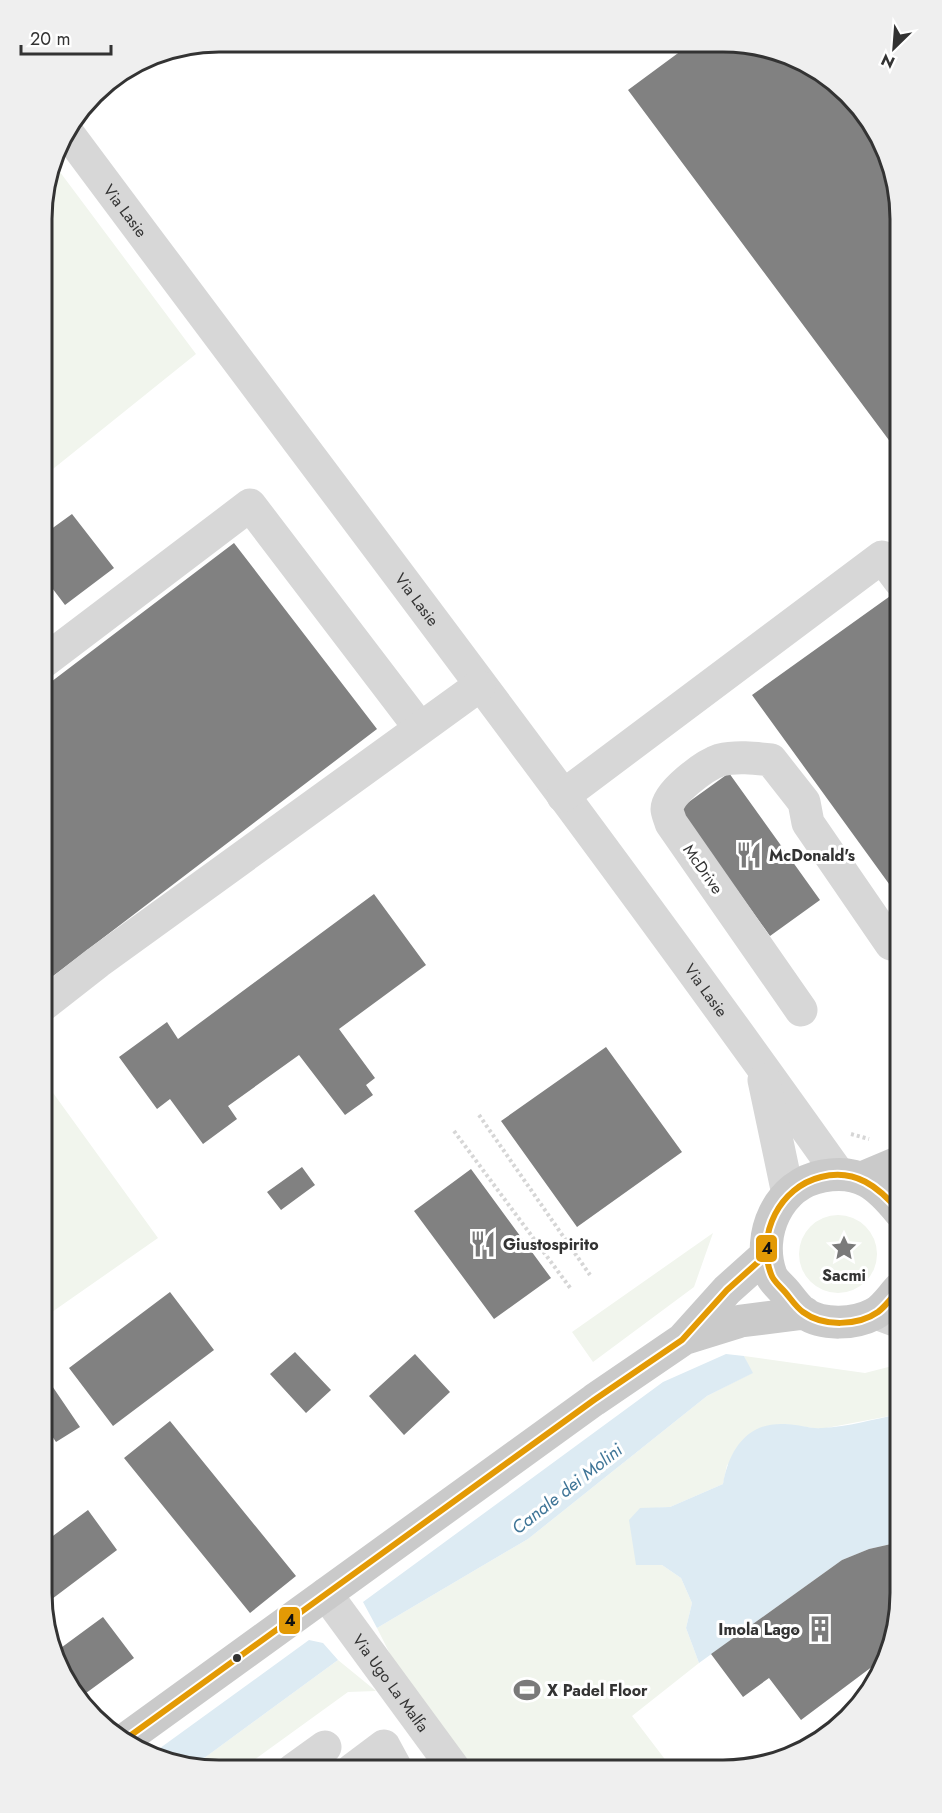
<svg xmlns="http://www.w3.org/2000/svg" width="942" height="1813" viewBox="0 0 942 1813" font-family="Jost,sans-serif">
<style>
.green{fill:#f1f5ed}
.water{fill:#ddebf3}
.building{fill:#818181}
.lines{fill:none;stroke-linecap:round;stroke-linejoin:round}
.path{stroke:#d6d6d6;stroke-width:4;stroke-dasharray:3 3;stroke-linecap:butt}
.minor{stroke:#d7d7d7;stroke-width:33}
.major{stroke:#cacaca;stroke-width:33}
.bus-1-casing{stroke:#fff;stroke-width:10}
.bus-1{stroke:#e39a05;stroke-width:6}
.bus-dot{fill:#333;stroke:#fff;stroke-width:2}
.labels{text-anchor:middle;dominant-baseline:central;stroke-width:6;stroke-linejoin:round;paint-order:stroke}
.street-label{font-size:16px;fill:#333;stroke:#fff}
.poi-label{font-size:16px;font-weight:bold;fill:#333;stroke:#fff;text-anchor:start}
.water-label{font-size:18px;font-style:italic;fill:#3f7597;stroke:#fff}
.rim{fill:none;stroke:#333;stroke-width:3}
.line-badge{stroke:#fff;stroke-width:2}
.pale-badge-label{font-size:16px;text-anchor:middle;font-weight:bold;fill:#111}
</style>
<rect width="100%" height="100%" fill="#fff"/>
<path class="green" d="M54 164 196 354 43 477V197Z
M43 1079 158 1238 42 1319Z
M799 1254a39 39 0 1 1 78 0a39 39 0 1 1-78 0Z
M713 1233 694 1287 593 1362 572 1332Z
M744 1356 865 1373 900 1364V1414L821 1429 784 1424 727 1465 723 1484 670 1507 640 1509 662 1565 681 1578 692 1603 686 1628 699 1663 632 1716 667 1762 656 1771 468 1770 402 1678 377 1628 528 1539 707 1396 752 1373Z
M338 1660 376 1691 348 1692 240 1770 192 1767Z"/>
<path class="water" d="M726 1354 744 1356 753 1373 707 1396 528 1539 377 1628 363 1602 663 1382Z
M900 1414V1542L869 1549 842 1560 699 1663 686 1628 692 1603 681 1578 662 1565H636L629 1520 640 1508 670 1507 723 1484C729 1450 747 1422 785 1424 797 1424 810 1429 822 1428 848 1427 874 1419 900 1414Z
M309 1640 323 1643 338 1660 192 1767 156 1751Z"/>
<path class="building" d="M689 45H756L839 86 891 163 900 220V455L628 90Z
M72 514 114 568 65 605 43 576V535Z
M234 543 377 729 44 983 43 688Z
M893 594 900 603V882L892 888 752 695Z
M729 773 820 900 770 936 679 809Z
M374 894 426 965 339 1029 375 1078 366 1085 373 1095 345 1115 299 1055 228 1106 237 1119 203 1144 170 1099 157 1109 119 1057 167 1022 178 1039Z
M606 1047 682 1152 577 1227 501 1121Z
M302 1167 315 1185 281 1210 267 1192Z
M471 1169 551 1278 494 1319 414 1211Z
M170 1292 214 1350 113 1426 69 1368Z
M295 1352 331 1390 306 1413 270 1374Z
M415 1354 450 1392 404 1435 369 1396Z
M44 1374 80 1427 56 1442 42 1421Z
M170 1421 296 1576 250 1613 124 1458Z
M88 1510 117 1550 44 1605 42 1544Z
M900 1542V1605L884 1665 881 1660 801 1720 769 1678 743 1697 711 1654 842 1560 869 1549Z
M103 1617 134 1658 82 1696 54 1653Z"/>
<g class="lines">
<path class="path" d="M479 1115 590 1275
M454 1131 571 1289
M851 1134 869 1139"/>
<g class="minor">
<path id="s1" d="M67 132C325 479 588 821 838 1173"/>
<path d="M43 662 250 505 420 728"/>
<path d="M563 796 882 557 900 581"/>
<path d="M43 1005 98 962 479 686"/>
<path d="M801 1010 671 823C670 819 667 813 667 809 667 793 705 765 720 760 736 756 754 758 771 760L804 802 808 823 891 944"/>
<path d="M764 1080 788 1194"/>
<path d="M876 1313 900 1322"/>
<path id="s2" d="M326 1594 455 1770"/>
<path d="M293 1770 325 1747"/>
<path d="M352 1770 384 1746 397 1770"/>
</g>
<path class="major" d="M862 1178 900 1162
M900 1288C892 1296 884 1309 874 1314 855 1324 823 1326 804 1313 797 1308 791 1299 786 1293 781 1287 774 1282 771 1275 756 1235 778 1184 823 1176 860 1169 878 1185 900 1212
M683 1339 741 1321 805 1313
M127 1738 594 1400 682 1340 727 1290 766 1255"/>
<g class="bus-1-casing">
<path id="bus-1" d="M900 1288C893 1296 886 1306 878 1312 858 1326 823 1327 803 1312 796 1307 791 1299 785 1292 780 1286 773 1281 771 1274 756 1234 780 1187 821 1177 855 1168 879 1187 900 1212
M127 1738 594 1400 682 1340 727 1290 766 1255"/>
</g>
<use href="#bus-1" class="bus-1"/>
</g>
<defs>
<g id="restaurant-bare" transform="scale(2.07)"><path d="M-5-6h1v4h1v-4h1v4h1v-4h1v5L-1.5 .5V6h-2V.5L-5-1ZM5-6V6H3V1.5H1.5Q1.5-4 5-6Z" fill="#7a7a7a" stroke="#fff" stroke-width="2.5" paint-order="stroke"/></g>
<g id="sight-bare" transform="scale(2.07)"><path d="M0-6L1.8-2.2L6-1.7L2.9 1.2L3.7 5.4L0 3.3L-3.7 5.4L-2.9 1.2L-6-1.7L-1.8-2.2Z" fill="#7a7a7a" stroke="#fff" stroke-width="2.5" paint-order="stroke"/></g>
<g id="building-bare" transform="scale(2.07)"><path d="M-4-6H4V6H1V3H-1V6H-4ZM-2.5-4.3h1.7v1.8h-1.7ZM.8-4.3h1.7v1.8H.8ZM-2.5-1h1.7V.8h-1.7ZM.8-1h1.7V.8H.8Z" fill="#7a7a7a" stroke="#fff" stroke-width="2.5" paint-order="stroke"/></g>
<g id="stadium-bare" transform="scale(2.07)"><path d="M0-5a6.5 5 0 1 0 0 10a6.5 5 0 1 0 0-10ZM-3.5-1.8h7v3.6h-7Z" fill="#7a7a7a" stroke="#fff" stroke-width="2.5" paint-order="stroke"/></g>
</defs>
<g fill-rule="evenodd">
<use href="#restaurant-bare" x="749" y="855"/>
<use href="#restaurant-bare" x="483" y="1244"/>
<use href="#sight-bare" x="844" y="1248"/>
<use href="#building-bare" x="820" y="1629"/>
<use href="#stadium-bare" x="527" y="1690"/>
</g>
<circle class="bus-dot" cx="237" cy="1658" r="5"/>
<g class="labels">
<g class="street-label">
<text stroke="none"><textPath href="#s1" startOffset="98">Via Lasie</textPath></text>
<text stroke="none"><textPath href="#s1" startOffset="584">Via Lasie</textPath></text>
<text transform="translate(703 869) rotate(55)">McDrive</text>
<text stroke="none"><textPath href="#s1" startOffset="1070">Via Lasie</textPath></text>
<text stroke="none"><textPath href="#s2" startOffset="110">Via Ugo La Malfa</textPath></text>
</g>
<g class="poi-label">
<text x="769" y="855">McDonald's</text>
<text x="503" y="1244">Giustospirito</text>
<text x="844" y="1275" text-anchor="middle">Sacmi</text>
<text x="800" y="1629" text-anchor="end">Imola Lago</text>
<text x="547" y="1690">X Padel Floor</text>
</g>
<g class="water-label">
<text transform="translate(567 1489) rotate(-38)">Canale dei Molini</text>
</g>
</g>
<path d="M0 0H942V1813H0ZM219 52H723A167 167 0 0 1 890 219V1593A167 167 0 0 1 723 1760H219A167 167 0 0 1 52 1593V219A167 167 0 0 1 219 52Z" fill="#efefef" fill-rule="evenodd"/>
<path class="rim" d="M219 52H723A167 167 0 0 1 890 219V1593A167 167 0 0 1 723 1760H219A167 167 0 0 1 52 1593V219A167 167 0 0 1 219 52Z"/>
<g class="line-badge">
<rect x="755" y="1234" width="23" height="29" rx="6" fill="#e39a05"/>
<rect x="278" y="1606" width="23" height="29" rx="6" fill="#e39a05"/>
</g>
<g class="pale-badge-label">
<text x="767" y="1254">4</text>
<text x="290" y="1626">4</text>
</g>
<g transform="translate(894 48) rotate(205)" stroke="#ffffff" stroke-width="4.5" paint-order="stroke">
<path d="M0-4.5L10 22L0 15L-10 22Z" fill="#333333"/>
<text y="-9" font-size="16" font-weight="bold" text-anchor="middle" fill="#333333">N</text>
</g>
<path d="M21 45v9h90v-9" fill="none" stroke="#333333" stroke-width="3"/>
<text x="30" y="45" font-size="18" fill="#333333" stroke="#ffffff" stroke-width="4.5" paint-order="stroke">20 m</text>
</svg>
